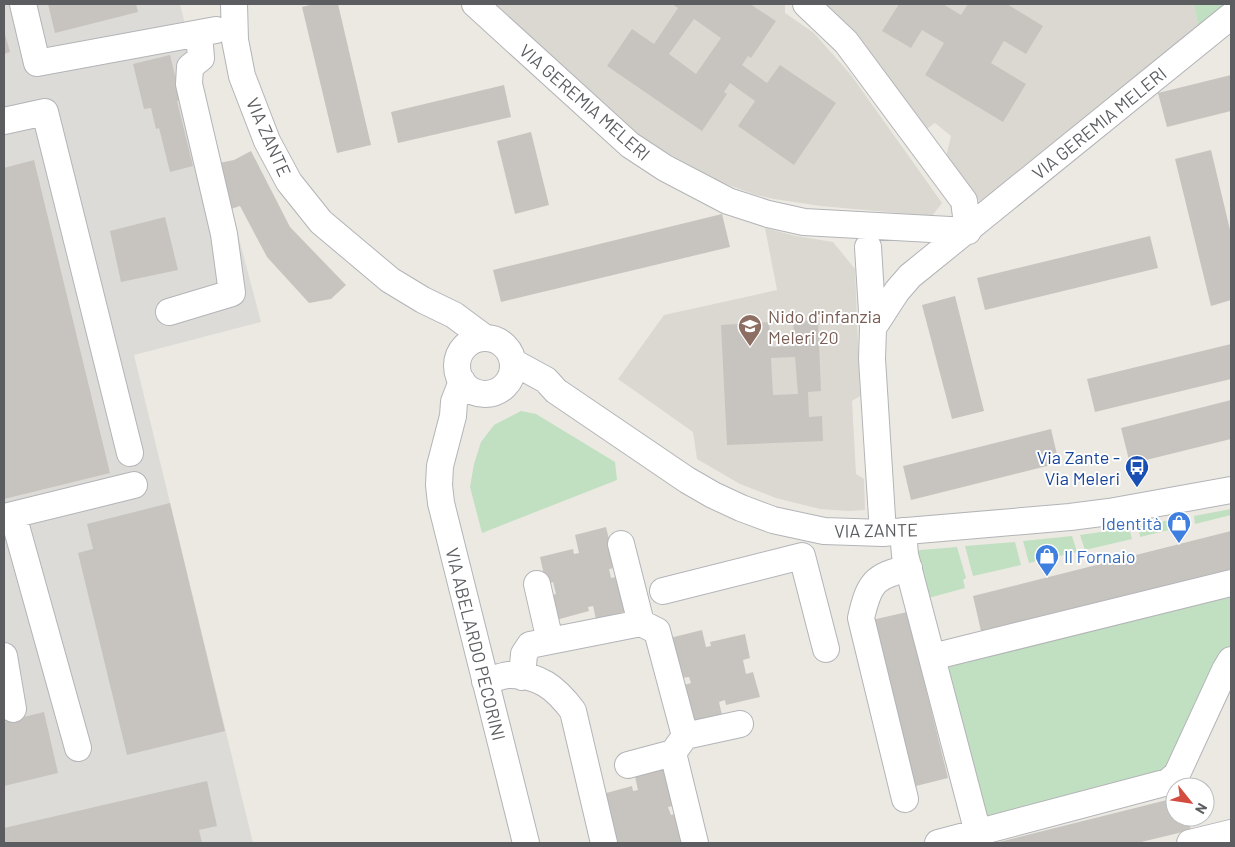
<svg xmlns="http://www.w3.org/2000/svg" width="1235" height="847" viewBox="0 0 1235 847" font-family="Barlow,sans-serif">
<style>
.industrial{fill:#dddbd7}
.education{fill:#dbd8d1}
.green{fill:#c1e0c1}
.building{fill:#c7c4bf;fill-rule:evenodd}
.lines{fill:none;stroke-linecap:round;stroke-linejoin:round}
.minor-casing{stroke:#b3b4b8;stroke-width:28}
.minor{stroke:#fff;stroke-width:26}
.labels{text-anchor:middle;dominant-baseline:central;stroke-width:4;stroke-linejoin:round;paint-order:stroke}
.street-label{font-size:18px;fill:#5b5d61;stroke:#fff}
.education-label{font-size:18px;fill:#785e54;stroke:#fff;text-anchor:start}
.transit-label{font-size:18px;fill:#164399;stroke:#fff;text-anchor:end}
.shop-label{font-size:18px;fill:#366cbe;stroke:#fff;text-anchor:end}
</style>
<rect width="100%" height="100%" fill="#ebe9e2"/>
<path class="industrial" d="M4 4H180L219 163 261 322 134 355 253 843H4Z"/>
<path class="education" d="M492 4H785V13L814 33 851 75 942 203 932 216 821 206 774 199 756 195 723 183 662 150 631 129Z
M821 4H1194L1198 25 980 202 946 157 951 136 935 123 925 130Z
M765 228 796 236 833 242 855 269 860 396 852 401 856 474 864 479 865 510 848 511 820 509 776 498 740 484 697 459 693 432 618 379 664 315 777 290Z"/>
<path class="green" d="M1194 4H1224L1198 25Z
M521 411 536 414 615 462 617 480 482 533 470 487 474 464 481 442 494 425Z
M1231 509V515L1195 524 1194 516Z
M1187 517 1189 525 1140 537 1138 526Z
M1129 528 1132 539 1085 550 1080 535Z
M1072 536 1077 552 1029 563 1023 541Z
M1015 542 1021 565 973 576 965 546Z
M957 547 966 578 963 580 965 588 925 599 918 552 920 550Z
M1231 590V649L1168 772 989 823 945 669 949 663Z"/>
<path class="building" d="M48 4H136L138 12 55 33Z
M314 4H338L371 145 337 153 302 7Z
M672 4H750L776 21 751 58 748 56 742 65 767 83 780 65 836 103 794 165 738 126 755 101 730 83 724 92 727 94 702 131 607 66 632 29 654 44 678 8ZM694 19 721 38 696 74 669 54Z
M899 4H943L961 15 968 4H1007L1043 26 1026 54 1004 41 991 63 1026 84 1003 122 925 75 944 43 922 30 911 48 882 31Z
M4 31 10 52 4 54Z
M170 55 181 100 177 101 193 166 170 172 159 128 156 129 151 108 144 109 133 64Z
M1231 75V111L1167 127 1158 93Z
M504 85 511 117 398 143 391 112Z
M531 132 549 205 515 214 497 141Z
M1211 150 1231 234V300L1211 306 1175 159Z
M251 151 290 227 346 285 331 299 309 303 267 257 240 206 231 209 219 163 234 160Z
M34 160 110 473 4 499V168Z
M722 214 730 247 501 302 493 270Z
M165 217 178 270 121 282 110 231Z
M1150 236 1158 268 985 310 977 278Z
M955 296 984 411 952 419 922 305Z
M818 320 821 391 808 392 809 417 822 416 823 441 727 445 721 325 769 322 771 347 795 346 793 321ZM795 357 798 394 773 395 771 358Z
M1231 344V379L1095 412 1087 379Z
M1231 400V439L1130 464 1121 428Z
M1051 429 1059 463 911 500 903 466Z
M170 503 225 731 127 755 78 553 93 549 87 524Z
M606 527 613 555 614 568 609 569 611 578 616 577 629 616 597 624 593 606 588 607 589 611 556 620 549 596 556 594 553 582 546 584 540 557 573 549 574 554 579 553 575 535Z
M1231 531V569L981 631 973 596Z
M907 612 948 778 912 787 872 620Z
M702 630 706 647 711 646 710 642 745 634 750 658 743 660 746 674 753 672 760 697 726 705 725 700 719 702 723 719 692 727 684 685 691 683 689 677 682 678 670 638Z
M44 712 58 773 4 786V722Z
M665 764 673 806 668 807 671 815 675 814 685 843H611L599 795 632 786 633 791 638 790 634 772Z
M207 781 217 826 199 830 202 843H4V828Z
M1175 798V817H1188L1191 830 1137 843H995Z"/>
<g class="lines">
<g class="minor-casing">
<path id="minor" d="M23 4 37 63 216 30
M234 4 235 40 242 76 267 141 289 182 321 222 390 280 423 300 454 315 485 338
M475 4 630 145 665 168 728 201 768 214 804 222 968 231
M806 4 846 42 964 201 968 231
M4 121 45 112 130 453
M868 247 873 328 872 359 883 533
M169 312 232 293 224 234 189 84 190 67 201 58 199 34
M873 328 897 291 910 276 1231 16
M457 366a28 28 0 1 1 56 0a28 28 0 1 1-56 0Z
M513 362 546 380 556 391 687 480 713 495 741 508 773 520 824 531 883 533 1070 517 1109 512 1231 490
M462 381 454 402 453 416 440 466 439 485 441 503 526 843
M13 515 78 748
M4 517 134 485
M903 531 905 555 978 833
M621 544 641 623
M663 591 802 556 826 649
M550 641 641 623 657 631 685 736 673 753
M4 656 13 709
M932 657 1231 583
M522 677 524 654 530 645 550 641 537 584
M485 681C493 679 501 676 508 675 539 674 556 688 573 711L604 843
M685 736 740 724
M628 765 673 753 695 843
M905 799 861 618C869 583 874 576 909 568
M938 843 1168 782 1177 774 1225 670 1231 660
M1190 843 1231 833"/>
</g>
<use href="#minor" class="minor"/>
</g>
<defs>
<g id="school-pin" transform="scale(1.25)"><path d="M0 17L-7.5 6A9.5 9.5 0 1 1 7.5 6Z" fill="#8d6e63" stroke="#fff"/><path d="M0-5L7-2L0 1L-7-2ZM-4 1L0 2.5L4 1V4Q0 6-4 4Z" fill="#fff"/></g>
<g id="bus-pin" transform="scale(1.25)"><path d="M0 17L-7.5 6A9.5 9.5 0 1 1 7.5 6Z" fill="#1a4fb4" stroke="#fff"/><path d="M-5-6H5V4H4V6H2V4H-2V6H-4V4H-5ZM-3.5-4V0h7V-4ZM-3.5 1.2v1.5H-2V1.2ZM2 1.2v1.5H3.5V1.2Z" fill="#fff"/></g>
<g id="shop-pin" transform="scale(1.25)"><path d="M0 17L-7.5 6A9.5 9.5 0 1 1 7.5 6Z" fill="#3f7fe0" stroke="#fff"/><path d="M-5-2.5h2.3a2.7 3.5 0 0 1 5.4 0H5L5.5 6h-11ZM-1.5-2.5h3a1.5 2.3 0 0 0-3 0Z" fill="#fff"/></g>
</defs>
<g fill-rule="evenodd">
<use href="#school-pin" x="750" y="326"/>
<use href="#bus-pin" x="1137" y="467"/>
<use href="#shop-pin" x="1179" y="523"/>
<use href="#shop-pin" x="1047" y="556"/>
</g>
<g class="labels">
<g class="street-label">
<text transform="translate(585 102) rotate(41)">VIA GEREMIA MELERI</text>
<text transform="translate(1099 123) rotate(-39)">VIA GEREMIA MELERI</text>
<text transform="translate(269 137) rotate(66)">VIA ZANTE</text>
<text transform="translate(876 530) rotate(-1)">VIA ZANTE</text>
<text transform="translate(476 644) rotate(76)">VIA ABELARDO PECORINI</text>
</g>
<g class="education-label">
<text x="768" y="316">Nido d'infanzia<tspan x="768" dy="21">Meleri 20</tspan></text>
</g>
<g class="transit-label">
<text x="1120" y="457">Via Zante -<tspan x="1120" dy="21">Via Meleri</tspan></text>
</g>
<g class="shop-label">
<text x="1162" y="523">Identità</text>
<text x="1064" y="556" text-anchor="start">Il Fornaio</text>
</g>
</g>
<rect width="1235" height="847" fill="none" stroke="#5b5d61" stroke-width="10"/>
<g transform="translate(1190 802) rotate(120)"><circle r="24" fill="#ffffff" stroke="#bdbec0"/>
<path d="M0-4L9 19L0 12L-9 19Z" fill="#d34c40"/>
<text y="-8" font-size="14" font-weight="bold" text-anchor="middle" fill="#5b5d61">N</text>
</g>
</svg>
